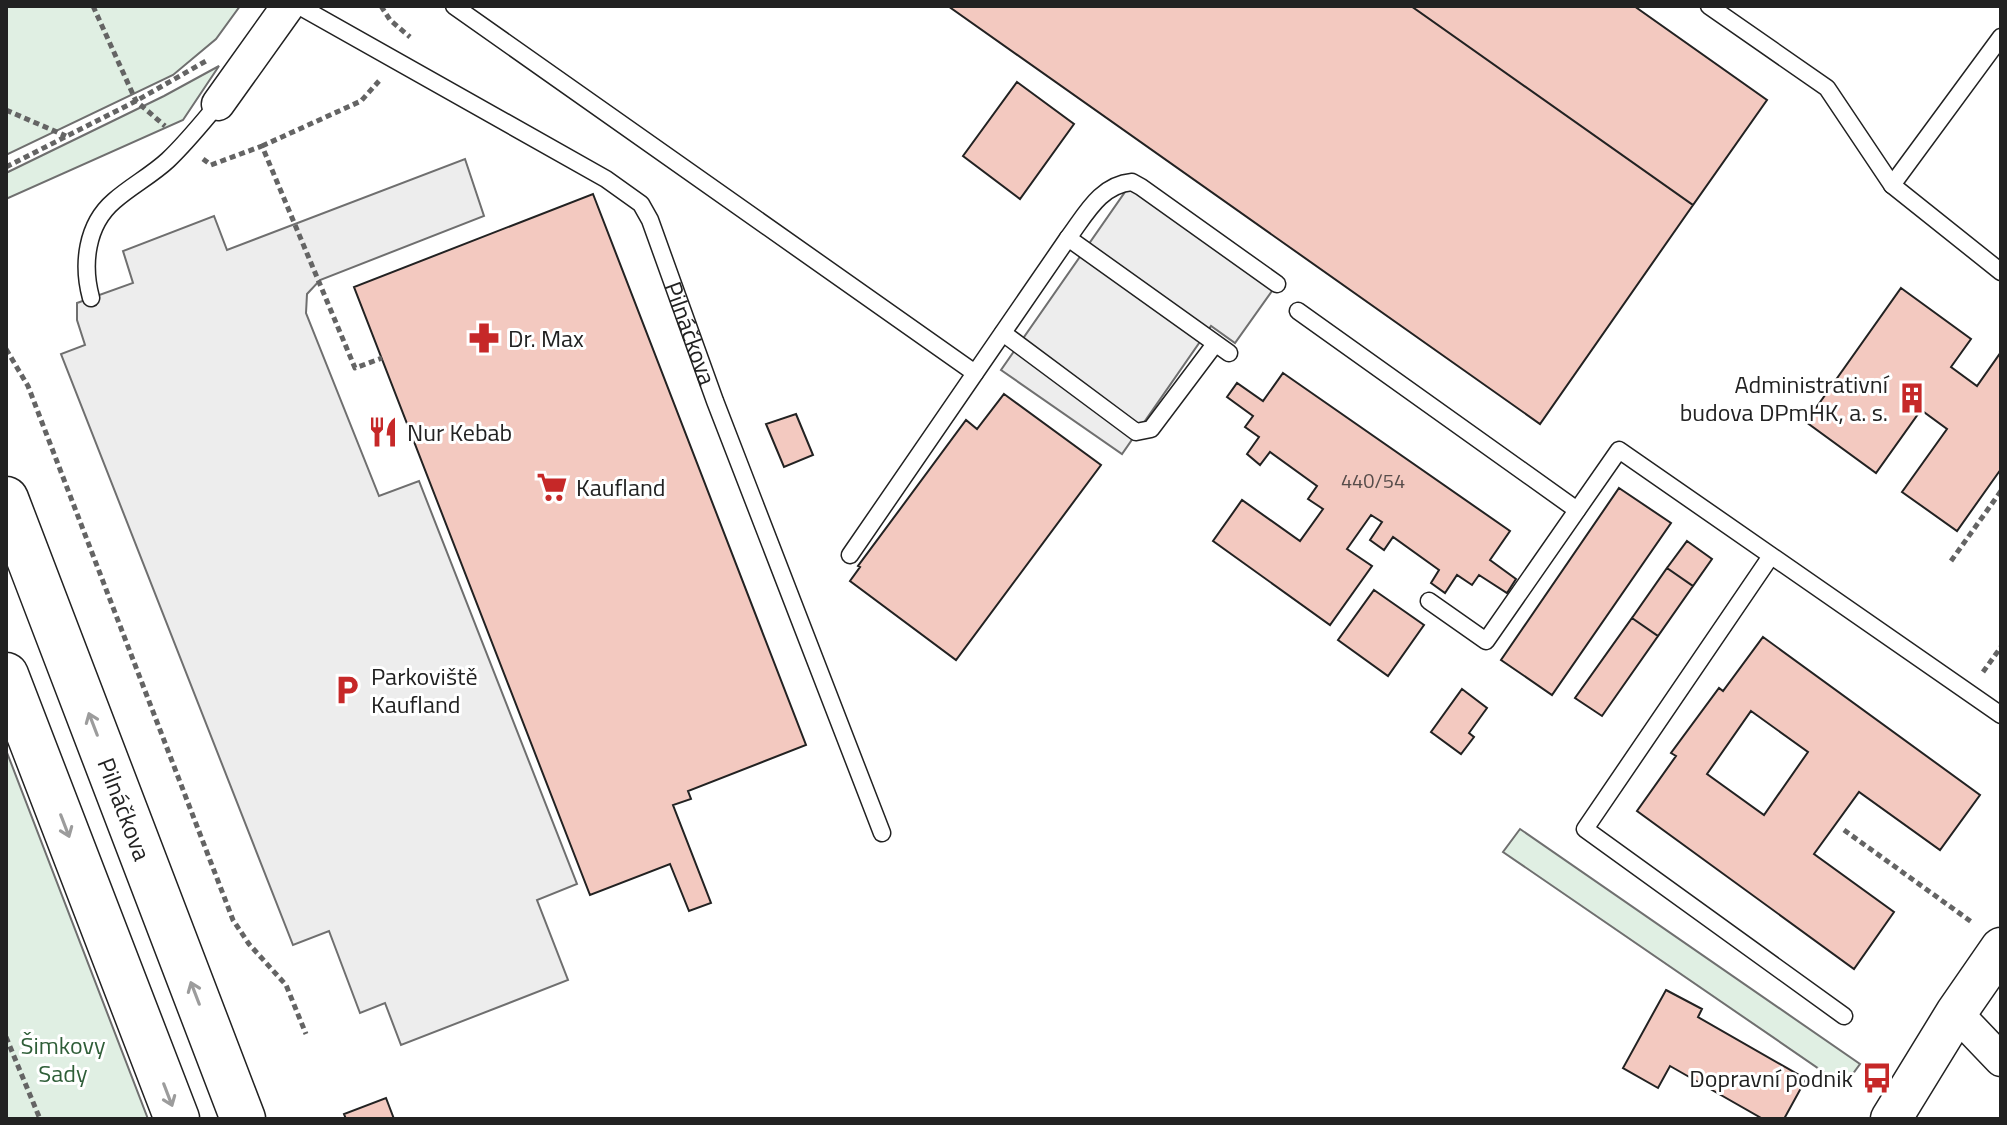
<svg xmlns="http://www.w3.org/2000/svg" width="2007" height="1125" viewBox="0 0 2007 1125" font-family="'Titillium Web',sans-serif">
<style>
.green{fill:#e0efe3;stroke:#6f6f6f;stroke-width:2}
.parking{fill:#ededed;stroke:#6f6f6f;stroke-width:2}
.building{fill:#f3c9c0;stroke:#222;stroke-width:2;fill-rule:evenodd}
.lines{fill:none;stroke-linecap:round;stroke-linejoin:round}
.service-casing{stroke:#222;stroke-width:19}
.minor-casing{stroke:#222;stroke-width:35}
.tertiary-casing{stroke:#222;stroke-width:43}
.primary-casing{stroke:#222;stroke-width:47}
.path{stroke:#646464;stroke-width:5;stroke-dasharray:6 4;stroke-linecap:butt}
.service{stroke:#fff;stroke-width:16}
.minor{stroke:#fff;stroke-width:32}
.tertiary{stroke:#fff;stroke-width:40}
.primary{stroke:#fff;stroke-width:44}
.oneway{stroke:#9c9c9c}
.labels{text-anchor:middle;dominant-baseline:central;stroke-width:6;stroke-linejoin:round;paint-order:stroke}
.number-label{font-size:20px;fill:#564c4a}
.street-label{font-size:24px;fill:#222;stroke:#fff}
.poi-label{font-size:24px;fill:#222;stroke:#fff;text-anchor:start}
.park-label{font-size:24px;fill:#2f5e38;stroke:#fff}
</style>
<rect width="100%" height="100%" fill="#fff"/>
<path class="green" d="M6 6H240L216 39 173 75 6 155Z
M219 66 183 120 6 199V173L164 96Z
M6 750 148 1119H6Z
M1520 829 1860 1064 1844 1086 1503 852Z"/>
<path class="parking" d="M465 159 484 216 320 280 307 294 306 313 379 496 419 481 577 884 537 900 568 980 401 1045 385 1003 360 1013 329 931 293 945 61 354 85 345 77 320V303L133 283 123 251 214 216 227 250Z
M1132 182 1277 284 1235 343 1211 326 1122 454 1001 370Z"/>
<path class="building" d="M948 6H1411L1693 205 1540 424Z
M1411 6H1634L1767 100 1693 205Z
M1017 82 1074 124 1020 199 963 156Z
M593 194 806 745 688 791 691 799 673 805 711 903 689 911 670 864 590 895 354 287Z
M1901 288 1971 339 1951 367 1977 386 2001 352V469L1957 531 1902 492 1947 429 1921 410 1876 473 1806 422Z
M1283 373 1510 531 1490 560 1516 579 1507 593 1479 575 1472 585 1457 575 1445 593 1431 583 1439 570 1393 537 1384 550 1370 540 1382 522 1371 515 1347 549 1372 566 1330 625 1213 541 1242 500 1300 541 1323 509 1308 499 1317 486 1270 452 1260 465 1247 454 1259 437 1245 427 1253 416 1227 397 1237 383 1263 401Z
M1004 394 1101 465 956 660 850 581 860 567 858 566 966 420 977 429Z
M796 414 813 455 784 467 766 424Z
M1619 488 1671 523 1552 695 1501 660Z
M1687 541 1712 559 1693 586 1667 568Z
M1667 568 1693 586 1658 636 1632 618Z
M1374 590 1424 625 1388 676 1338 640Z
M1632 618 1658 636 1602 716 1575 698Z
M1763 637 1980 795 1940 850 1859 792 1814 854 1894 912 1854 969 1637 811 1676 756 1671 753 1719 688 1723 691ZM1751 711 1808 752 1764 815 1707 774Z
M1462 689 1487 708 1469 733 1474 737 1461 754 1431 732Z
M1666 990 1702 1009 1698 1017 1806 1079 1784 1119H1763L1670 1066 1658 1088 1623 1068Z
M386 1098 394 1119H346L344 1114Z"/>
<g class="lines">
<g class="service-casing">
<g id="service">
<path id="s1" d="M299 6 606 179 641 204 650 220 715 401 882 833"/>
<path d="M454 6 975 373"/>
<path d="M1709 6 1827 88 1892 185 2001 272"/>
<path d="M1892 185 2001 37"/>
<path d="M1068 238 1229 353"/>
<path d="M91 298C82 265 86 225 114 201 131 186 152 175 168 160 186 143 202 123 218 104"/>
<path d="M1298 311 1577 510"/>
<path d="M1003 333 1136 432 1151 429 1215 344"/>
<path d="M850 555 1068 238C1086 214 1100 185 1132 182L1141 187 1277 284"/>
<path d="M1771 556 1585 829 1844 1016"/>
<path d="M1429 601 1486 641 1619 450 2001 715"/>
</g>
</g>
<g class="minor-casing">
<path id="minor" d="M218 104 288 6
M1956 1013 2001 1060"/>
</g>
<g class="tertiary-casing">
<path id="tertiary" d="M1891 1119 1956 1013 2001 948"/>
</g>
<g class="primary-casing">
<g id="primary">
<path id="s2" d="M6 499 243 1119"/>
<path d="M6 675 177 1119"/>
</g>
</g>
<path class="path" d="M93 6 136 101 165 126
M381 6 390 20 410 37
M6 110 66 136
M262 146 361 101 379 81
M203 159 211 165 262 146 355 368 382 358
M6 167 136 101 206 61
M6 349 28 386 233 920 249 944 286 985 306 1034
M1951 561 2001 491
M1983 672 2001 647
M1844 830 1973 923
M6 1037 40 1119"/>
<use href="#service" class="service"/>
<use href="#minor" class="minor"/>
<use href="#tertiary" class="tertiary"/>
<use href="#primary" class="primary"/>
</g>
<defs><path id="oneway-shaft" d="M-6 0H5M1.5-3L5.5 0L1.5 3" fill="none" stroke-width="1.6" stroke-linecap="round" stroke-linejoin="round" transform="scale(2)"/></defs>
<g class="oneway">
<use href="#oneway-shaft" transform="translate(93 724) rotate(-111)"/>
<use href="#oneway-shaft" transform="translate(65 826) rotate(69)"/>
<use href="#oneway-shaft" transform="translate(195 993) rotate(-111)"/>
<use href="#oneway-shaft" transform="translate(168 1095) rotate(69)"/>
</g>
<defs>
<g id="pharmacy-bare" transform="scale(2.4)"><path d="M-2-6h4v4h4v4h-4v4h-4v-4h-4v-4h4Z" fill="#c62828" stroke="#fff" stroke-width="2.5" paint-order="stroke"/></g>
<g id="building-bare" transform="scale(2.4)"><path d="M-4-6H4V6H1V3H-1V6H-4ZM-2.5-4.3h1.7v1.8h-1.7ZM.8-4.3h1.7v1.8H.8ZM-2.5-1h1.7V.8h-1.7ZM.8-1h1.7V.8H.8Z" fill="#c62828" stroke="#fff" stroke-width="2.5" paint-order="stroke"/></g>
<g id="restaurant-bare" transform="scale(2.4)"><path d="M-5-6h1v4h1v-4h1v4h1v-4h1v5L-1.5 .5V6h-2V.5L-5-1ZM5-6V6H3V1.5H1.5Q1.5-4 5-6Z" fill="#c62828" stroke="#fff" stroke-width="2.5" paint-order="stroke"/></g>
<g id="supermarket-bare" transform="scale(2.4)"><path d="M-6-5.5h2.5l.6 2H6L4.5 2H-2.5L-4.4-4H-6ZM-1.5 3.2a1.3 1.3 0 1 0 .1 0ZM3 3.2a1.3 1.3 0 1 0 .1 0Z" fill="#c62828" stroke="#fff" stroke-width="2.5" paint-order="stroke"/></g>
<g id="parking-bare" transform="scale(2.4)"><path d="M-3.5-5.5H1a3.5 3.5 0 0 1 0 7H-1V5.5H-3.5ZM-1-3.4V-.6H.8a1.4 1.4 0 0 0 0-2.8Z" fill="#c62828" stroke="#fff" stroke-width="2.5" paint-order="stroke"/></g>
<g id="bus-bare" transform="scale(2.4)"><path d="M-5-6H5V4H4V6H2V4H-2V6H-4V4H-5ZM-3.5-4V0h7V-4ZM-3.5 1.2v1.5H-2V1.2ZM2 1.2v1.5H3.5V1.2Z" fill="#c62828" stroke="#fff" stroke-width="2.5" paint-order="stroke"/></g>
</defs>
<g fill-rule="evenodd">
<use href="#pharmacy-bare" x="484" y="338"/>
<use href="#building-bare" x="1912" y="398"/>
<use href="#restaurant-bare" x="383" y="432"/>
<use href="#supermarket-bare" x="552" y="487"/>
<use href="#parking-bare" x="347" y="690"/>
<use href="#bus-bare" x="1877" y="1078"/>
</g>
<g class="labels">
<g class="number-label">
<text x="1373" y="480">440/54</text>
</g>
<g class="street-label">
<text stroke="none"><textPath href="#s1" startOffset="534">Pilnáčkova</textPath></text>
<text stroke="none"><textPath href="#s2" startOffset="332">Pilnáčkova</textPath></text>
</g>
<g class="poi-label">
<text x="508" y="338">Dr. Max</text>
<text x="1888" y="384" text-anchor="end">Administrativní<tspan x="1888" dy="28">budova DPmHK, a. s.</tspan></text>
<text x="407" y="432">Nur Kebab</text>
<text x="576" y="487">Kaufland</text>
<text x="371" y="676">Parkoviště<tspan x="371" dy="28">Kaufland</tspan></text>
<text x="1853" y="1078" text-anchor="end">Dopravní podnik</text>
</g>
<g class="park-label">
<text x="63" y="1045">Šimkovy<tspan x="63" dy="28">Sady</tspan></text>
</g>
</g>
<rect width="2007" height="1125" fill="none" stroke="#222222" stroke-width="16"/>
</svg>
